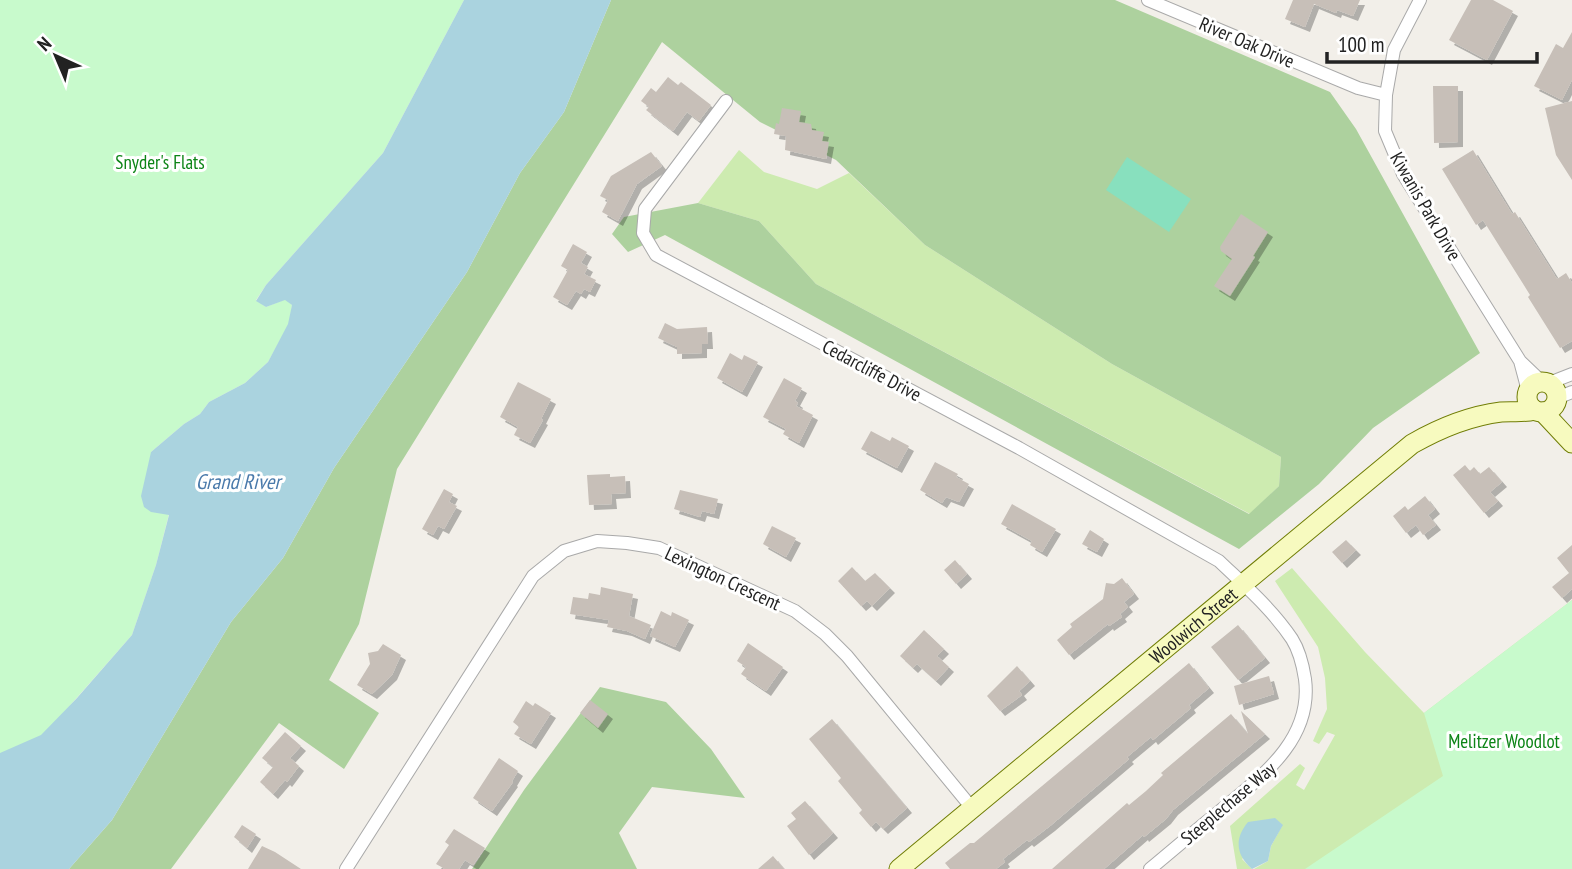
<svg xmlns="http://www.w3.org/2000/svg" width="1572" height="869" viewBox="0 0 1572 869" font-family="'PT Sans Narrow',sans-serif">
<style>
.grass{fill:#cdebb0}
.forest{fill:#add19e}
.park{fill:#c8facc}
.pitch{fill:#88e0be}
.water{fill:#aad3df}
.building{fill:#c7bfb8;filter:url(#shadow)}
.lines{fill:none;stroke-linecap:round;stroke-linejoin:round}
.street-casing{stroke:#a9a9a9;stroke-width:14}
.secondary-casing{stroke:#707d05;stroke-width:21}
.street{stroke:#fff;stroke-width:12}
.secondary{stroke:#f7fabf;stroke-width:19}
.labels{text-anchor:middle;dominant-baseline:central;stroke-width:6;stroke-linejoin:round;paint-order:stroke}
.street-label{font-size:19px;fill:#222;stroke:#fff}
.park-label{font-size:19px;fill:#0c8416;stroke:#fff}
.water-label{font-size:21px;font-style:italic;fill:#4a7aab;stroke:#fff}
</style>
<defs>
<filter id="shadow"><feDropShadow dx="5" dy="5" stdDeviation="0" flood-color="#0004"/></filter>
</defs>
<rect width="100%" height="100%" fill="#f2efe9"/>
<path class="grass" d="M739 150 764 172 817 189 849 173 925 245 1112 364 1281 457 1279 486 1250 514 816 284 759 221 698 203Z
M1292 568 1365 652 1424 713 1572 600V869H1254L1268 861 1271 846 1282 826 1242 859 1252 869H1237L1230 826 1300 764 1305 768 1296 785 1304 790 1335 735 1327 732 1319 744 1313 741 1327 709 1325 678 1318 647 1275 581Z"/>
<path class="forest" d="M611 0H1115L1330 92 1356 129 1480 353 1373 428 1319 484 1239 549 665 235 628 252 612 234 624 217 698 203 759 221 816 284 1249 514 1279 486 1281 457 1112 364 925 245 836 160 760 122 662 42 397 469 359 624 329 680 379 713 344 769 279 723 171 869H69L112 820 231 622 283 558 334 468 467 272 520 173 564 112Z
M600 687 666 702 711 749 745 798 652 787 619 833 637 869H472L524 790Z"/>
<path class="park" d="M0 0H464L383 153 266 285 256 300 266 307 286 299 292 305 289 324 268 362 245 383 209 402 200 414 184 424 151 452 169 514 156 565 132 635 0 785Z
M1572 600V869H1305L1443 776 1424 713Z"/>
<path class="pitch" d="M1127 157 1191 199 1169 232 1106 190Z"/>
<path class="water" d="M464 0H611L564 112 520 173 467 272 334 468 283 558 231 622 112 820 69 869H0V753L41 735 77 698 132 635 156 565 169 515 151 512 144 507 141 496 151 452 184 424 200 414 209 402 245 383 268 362 288 324 292 305 285 300 266 307 256 301 266 285 383 153Z
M1275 818 1283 825 1271 846 1268 861 1252 869C1236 855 1234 839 1248 822Z"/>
<path class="building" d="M1293 0H1360L1353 16 1337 10 1336 13 1314 4 1305 27 1285 19Z
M1471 0H1493L1513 11 1487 60 1449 40Z
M1572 32V80L1562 100 1534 86 1556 44 1563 48Z
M668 77 678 85 681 82 711 105 699 121 687 112 673 131 646 110 649 107 641 101 651 88 656 92Z
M1433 86H1458V142L1434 143Z
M1572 101V180L1556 155 1545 108Z
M782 108 801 111 799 122 811 124 812 130 824 132 822 141 829 142 826 159 785 150 786 136 774 134 776 123 779 124Z
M1473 150 1512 214 1515 212 1557 279 1566 273 1572 283V341L1560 348 1528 297 1530 295 1483 220 1476 225 1442 169Z
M651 152 662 166 637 184 618 221 602 212 608 200 600 196 611 176Z
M1241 214 1268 232 1253 256 1255 257 1230 296 1214 286 1232 259 1221 251 1220 247Z
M573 244 587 252 581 263 588 267 584 274 596 280 590 292 584 289 581 294 576 291 567 305 553 297 568 270 561 266Z
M665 323 677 329 707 327 708 344H702V353L677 354V347L658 338Z
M730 353 742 360 744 355 758 362 742 392 717 378Z
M784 378 802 388 795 401 798 403 796 406 813 415 799 443 783 434 786 429 763 417Z
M518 382 551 399 541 419 543 420 530 443 514 435 518 427 500 417Z
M871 431 890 441 892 437 909 446 897 468 861 449Z
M935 462 958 474 956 477 969 484 959 502 946 497 942 503 920 490Z
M1465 465 1470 471 1474 467 1480 474 1489 467 1502 482 1490 492 1498 501 1484 513 1453 475Z
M610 474V477L625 476 626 493 611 494 612 504 589 505 587 475Z
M444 489 453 494 449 502 457 506 444 529 438 526 433 535 422 529Z
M680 490 718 499 714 514 702 511 700 517 674 509Z
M1425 496 1435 509 1428 515 1436 525 1423 535 1416 525 1406 533 1393 516 1405 506 1408 510Z
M1012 504 1056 529 1042 552 1030 545 1032 541 1001 524Z
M772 526 796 538 786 557 763 544Z
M1090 530 1104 539 1097 552 1082 544Z
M1346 540 1356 550 1342 563 1332 552Z
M1572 545V589L1562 598 1552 587 1569 573 1557 558Z
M955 560 967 574 956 584 944 570Z
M852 567 865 581 875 573 890 588 872 606 867 601 861 606 838 581Z
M1122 578 1134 594 1124 602 1128 607 1120 614 1122 617 1109 626 1108 624 1069 655 1057 640 1072 627 1070 624 1103 599 1106 583 1114 584Z
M601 587 633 594 629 616 651 625 645 639 627 631 607 627 609 620 570 614 573 597 588 599 589 593 600 595Z
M661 611 671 616 672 612 689 620 675 647 650 636Z
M1238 625 1265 658 1238 680 1211 647Z
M924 630 944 649 937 656 949 667 936 681 917 664 913 668 900 656Z
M748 643 783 667 766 691 741 674 746 667 737 661Z
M383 644 401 655 392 675 372 694 357 685 370 664 368 653 378 651Z
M1189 663 1209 688 1189 705 1191 708 1153 740 1151 737 1127 757 1129 759 1050 826 1029 842 1027 840 1003 859 1005 862 996 869H950L945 863 970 843H974Z
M1017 666 1030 681 1019 691 1022 695 1000 711 987 696Z
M1269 676 1274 694 1239 705 1234 686Z
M590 700 608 714 598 728 580 713Z
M526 701 533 706 535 703 551 713 531 744 514 734 519 727 513 722Z
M1241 711 1265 734 1173 810 1166 819 1144 837 1143 835 1104 869H1052L1127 803 1129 805 1146 791 1163 775 1161 773 1231 714 1248 734Z
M832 719 907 808 883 829 876 822 871 827 859 813 862 810 838 781 841 778 809 739Z
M285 732 301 746 290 758 299 766 287 782 285 780 273 794 260 782 273 767 262 758Z
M499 758 518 771 512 781 513 782 492 811 473 798Z
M805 801 833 833 809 855 787 826 796 819 791 813Z
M242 825 256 834 247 848 234 837Z
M454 829 485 848 473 865 465 860 459 869H445L436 864 449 845 445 842Z
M262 846 275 852 301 869H248Z
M773 856 784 869H758Z"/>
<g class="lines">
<g class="street-casing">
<path id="street" d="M1148 0 1358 88 1386 95
M1420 0 1394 50 1386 95 1385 131 1403 174 1520 361 1542 382
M726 101 645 209 643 233 656 255 1019 448 1219 561C1244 585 1272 609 1292 639 1299 650 1303 666 1305 679 1313 740 1261 777 1220 811 1196 830 1173 850 1150 869
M1520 361 1528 391
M1549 383 1572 374
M1557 398 1572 392
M346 869 533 576 564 551 597 541 627 543 659 548 795 611 825 634 847 656 972 808"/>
</g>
<g class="secondary-casing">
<g id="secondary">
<circle cx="1542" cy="397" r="15"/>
<path d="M1543 412 1572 443"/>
<path id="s1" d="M899 869 1412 444C1440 428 1469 416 1501 412 1513 411 1523 413 1534 410"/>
</g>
</g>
<use href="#street" class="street"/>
<use href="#secondary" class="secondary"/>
</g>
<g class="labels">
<g class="street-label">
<text transform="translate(1247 42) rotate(23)">River Oak Drive</text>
<text transform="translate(1426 206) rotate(60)">Kiwanis Park Drive</text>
<text transform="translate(872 370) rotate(28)">Cedarcliffe Drive</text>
<text transform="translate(723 578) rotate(25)">Lexington Crescent</text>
<text stroke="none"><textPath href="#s1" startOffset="382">Woolwich Street</textPath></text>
<text transform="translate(1228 803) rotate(-40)">Steeplechase Way</text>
</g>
<g class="park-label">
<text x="160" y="162">Snyder's Flats</text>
<text x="1504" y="741">Melitzer Woodlot</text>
</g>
<g class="water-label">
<text x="238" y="481">Grand River</text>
</g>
</g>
<g transform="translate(56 56) rotate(316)" stroke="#ffffff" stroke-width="5" paint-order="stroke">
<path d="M0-5L12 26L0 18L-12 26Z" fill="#222222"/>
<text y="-10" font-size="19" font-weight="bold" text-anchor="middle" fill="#222222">N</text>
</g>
<path d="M1327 52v10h210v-10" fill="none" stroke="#222222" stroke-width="3.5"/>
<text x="1338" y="52" font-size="21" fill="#222222" stroke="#ffffff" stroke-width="5" paint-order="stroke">100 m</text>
</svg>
